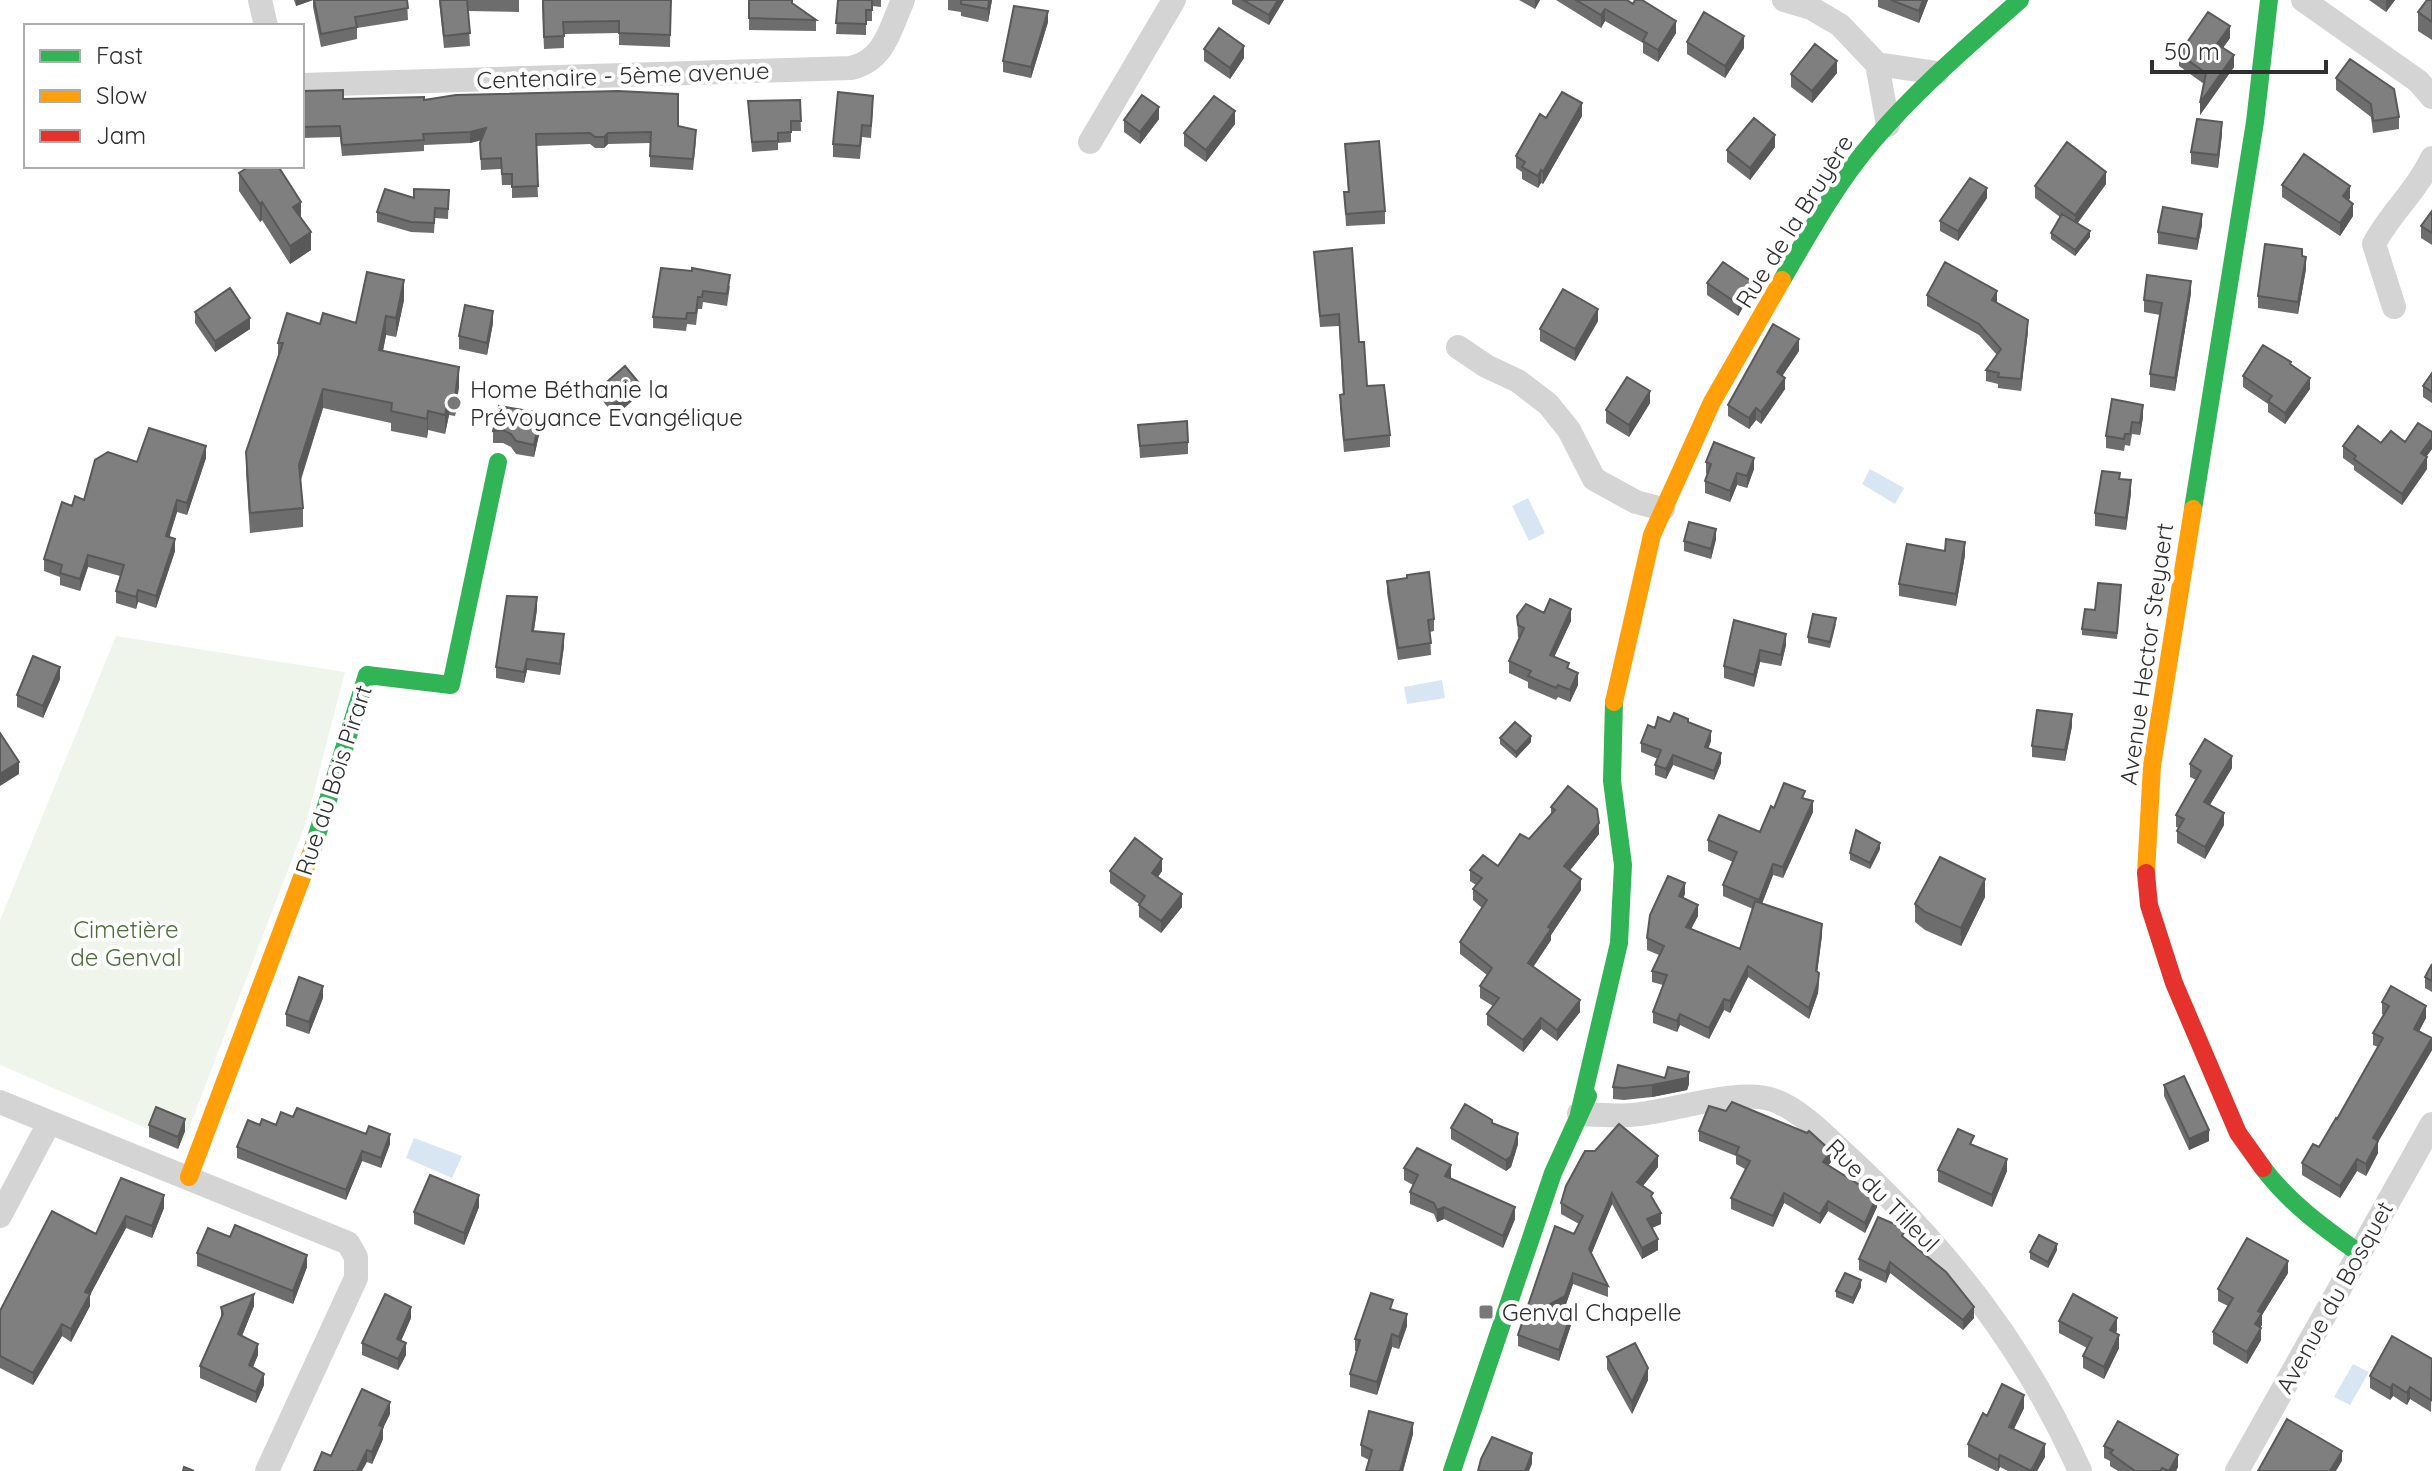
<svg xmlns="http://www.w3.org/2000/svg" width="2432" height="1471" viewBox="0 0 2432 1471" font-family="Quicksand,sans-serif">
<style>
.green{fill:#f0f5ec}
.water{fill:#d8e6f3}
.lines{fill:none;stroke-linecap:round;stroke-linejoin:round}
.street{stroke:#d4d4d4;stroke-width:24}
.fast{stroke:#30b455;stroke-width:18}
.slow{stroke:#ff9f0a;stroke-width:18}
.jam{stroke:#e5322d;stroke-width:18}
.wall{fill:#6d6d6d}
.shaded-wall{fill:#595959}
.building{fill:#7f7f7f;stroke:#595959;stroke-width:2}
.poi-dot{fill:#787878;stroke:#fff;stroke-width:3}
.labels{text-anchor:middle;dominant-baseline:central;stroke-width:8;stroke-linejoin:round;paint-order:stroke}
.street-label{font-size:24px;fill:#2f2f2f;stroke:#fff}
.poi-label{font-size:24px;fill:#2f2f2f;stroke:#fff;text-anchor:start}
.park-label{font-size:24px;fill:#4d6e39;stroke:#fff}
</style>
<rect width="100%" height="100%" fill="#fff"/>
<path class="green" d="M116 636 345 672 306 823 183 1144 0 1065V920Z"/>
<path class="water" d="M1870 469 1904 488 1895 504 1862 484Z
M1528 498 1545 533 1529 541 1512 506Z
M1442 680 1445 698 1407 704 1404 687Z
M414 1138 462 1156 452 1178 406 1158Z
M2353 1364 2369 1372 2350 1405 2334 1397Z"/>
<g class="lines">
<path class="street" d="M260 0 266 26
M1784 0 1811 8 1840 25 1877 64 1937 73
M2303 0 2418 81 2432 97
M1877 64 1888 125
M302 85 851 68C885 60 890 29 903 0
M1090 142 1174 0
M2394 307 2374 244C2390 213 2416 192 2432 158
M1458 347 1486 366 1518 381 1548 404 1569 430 1594 479 1636 502 1663 509
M0 1102 348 1243 356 1257V1278L267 1471
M1579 1114C1600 1115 1620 1117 1640 1114 1676 1110 1740 1088 1773 1100 1802 1110 1828 1139 1850 1159 1950 1252 2024 1346 2080 1471
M0 1216 49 1123
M2237 1471 2432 1124"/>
<path class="fast" d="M1782 280C1810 232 1837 183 1873 141 1917 89 1969 45 2020 0
M2193 509 2255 122 2269 0
M313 848 367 675 451 685 498 462
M1579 1114 1619 943 1623 865 1612 781 1614 702
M2263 1168C2289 1203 2324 1228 2359 1253
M1452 1471 1553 1173 1588 1096"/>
<path class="slow" d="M1614 702 1652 535 1712 402 1782 280
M2146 873 2152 766 2193 509
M189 1177 313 848"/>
<path class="jam" d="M2146 873 2149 905 2174 983 2238 1133 2263 1168"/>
</g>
<path class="wall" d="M294 0H407L408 20 357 28V39L321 47 313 7V0L296 6Z
M439 0H519V12L468 11 470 46 444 48Z
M542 0H671L670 47 619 45V33L564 34V48L544 49Z
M749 0 792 3 816 20V31L749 30Z
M838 0H881V7L872 6V21H866V35L836 34Z
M948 0H992L988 22 961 16V12L948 10Z
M1232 0H1284L1269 25 1232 4Z
M1519 0H1540L1535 9Z
M1556 0H1627L1676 33 1658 62 1643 53V43L1605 21 1601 28Z
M1878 0H1928L1919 23 1878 7Z
M2369 0H2395L2386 12Z
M2432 0V40L2418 31V12Z
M1048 22 1031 78 1003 72V61Z
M2230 38 2223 48 2234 67 2200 115 2204 84 2179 66V54Z
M1687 42 1744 48 1725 78 1687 54Z
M1204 49 1244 58 1230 79 1204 61Z
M1837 73 1812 103 1791 87V74Z
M2336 78 2399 117V129L2373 133 2371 117 2336 90Z
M302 91 343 99 424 100 678 126 696 141 693 170 650 167V143L608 144 604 148H595L590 144 536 146 538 197 512 198V185H502L501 169 481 170 480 143 482 140 470 143 424 145V151L342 156 340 137 302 138Z
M800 100 801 131H791V142L778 143V150L752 152 748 101Z
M873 108 871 138 862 137 860 159 833 157V144Z
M1582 116 1543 184 1541 183 1538 188 1522 179V172L1516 168V156L1546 118Z
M1159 119 1140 144 1124 132V120Z
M1235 124 1206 162 1184 146V133Z
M2222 134 2218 168 2191 164V152Z
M1345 144 1385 211V224L1346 226 1344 192H1348Z
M1775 147 1750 180 1727 162V150Z
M239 173 301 218 311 250 290 264 262 220 260 222 239 191Z
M2106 184 2077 223 2090 237 2075 256 2051 239V233L2060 217 2035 198V186Z
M2282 185 2350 198 2349 200 2353 216 2340 236 2282 197Z
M449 190 448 219 435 218 434 233 411 232 377 222V212L414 198Z
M1987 198 1958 241 1940 231V221Z
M2432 211V245L2421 238V226Z
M2202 225 2197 250 2158 244V232Z
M1314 252 1359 342 1367 386 1390 435V447L1344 452 1340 406V395L1343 394 1339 326 1320 327Z
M2302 256 2306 269 2298 314 2258 308V296Z
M661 268 730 286 727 306 703 302 702 309H698L696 325 687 324 686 331 653 328V317Z
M1707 283 1751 293 1738 316 1707 295Z
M2191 293 2175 391 2150 387V374L2160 315 2144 312V300Z
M1927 295 1997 303 2028 331 2021 391 1998 388V384L1986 381V370L1997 355 1979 335 1927 306Z
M404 300 396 337 386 335 383 351 459 386 455 416 449 415 445 434 428 430 427 438 391 431V423L323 408 301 480 303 508V527L250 533 246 472V452L278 358V343L320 324 356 323Z
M195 312 250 329 215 352 195 323Z
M1598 321 1575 361 1540 341V329Z
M493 323 487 355 459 349V336Z
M1799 351 1782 376 1785 389 1761 424 1756 420 1749 429 1728 416V405Z
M2291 365 2310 389 2285 424 2268 412V404L2243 387V376Z
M2432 373V403L2423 397V386Z
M601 387 639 395 615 416 601 399Z
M1650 403 1629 437 1606 423V410Z
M2143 417 2140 435 2132 434 2130 446 2125 445 2124 451 2106 448V436Z
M1138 425 1188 442V454L1140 458Z
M541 426 534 457 516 454 511 447 503 443H493V431Z
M2432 432V449L2426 457 2427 469 2402 505 2354 470V466L2343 458V446L2405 442Z
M206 458 187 515 177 512 169 537 175 551 156 608 138 602 136 609 116 603V591L120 576 88 567 80 591 60 585V577L44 571V559L72 506 84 500 137 462Z
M1706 462 1754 469 1747 488 1737 485 1730 502 1705 493V481L1707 474 1706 473Z
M2120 479 2131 493 2126 530 2095 526V513Z
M1716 539 1711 559 1684 551V541Z
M1965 555 1956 606 1899 596V584Z
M1387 581 1434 619V631L1430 632 1431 655 1398 660 1387 593Z
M2121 591 2117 639 2082 635V629L2095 610Z
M537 609 534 631 564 646 560 675 527 670 524 683 496 678V667Z
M1544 613 1571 621 1554 657 1569 669 1578 685 1570 702 1558 697 1556 700 1528 688V682L1509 673V661L1520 638 1518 637 1517 616Z
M1734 620 1786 645 1781 666 1760 662 1754 687 1724 678V666Z
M1836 624 1830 648 1808 643V637Z
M60 679 43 718 17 707V695Z
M1670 722H1688L1711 741 1708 749 1721 763 1714 780 1673 765 1666 779 1655 775V765L1658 759 1641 752V743L1655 728Z
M2072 726 2065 761 2032 757V746Z
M1500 738 1531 742 1516 758 1500 744Z
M2190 764 2232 768 2210 805 2224 825 2205 859 2177 843V831L2179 828 2176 827V815L2196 780 2190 777Z
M1805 799 1813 812 1783 878 1773 875 1762 904 1822 935 1817 972 1819 984 1818 993 1809 1019 1748 977 1730 1013 1724 1010 1709 1039 1680 1025 1677 1032 1653 1023V1012L1663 985 1652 982V971L1659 955 1647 950V938L1685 894 1683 898 1698 916 1691 929 1740 949 1753 909 1723 896V885L1733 862 1708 851V840L1760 832 1774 808Z
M1551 807 1599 834 1570 870 1581 890 1551 935V940L1533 967 1580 1012 1557 1041 1541 1029 1523 1052 1487 1025V1014L1493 1006 1480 998V986L1487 975 1460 954V942L1482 908 1473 900V889L1476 885 1470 881V870L1498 866 1529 839 1551 815Z
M1880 849 1870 869 1850 860V853Z
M1110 871H1162L1158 877 1182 907 1161 933 1139 917V904L1110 883Z
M1985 897 1961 946 1925 930 1915 922V904Z
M2432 964V992L2425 988V977Z
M323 998 309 1034 286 1026V1014Z
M2382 1002 2426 1018 2419 1031 2432 1050 2378 1142V1153L2366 1176 2357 1171 2340 1198 2302 1175V1163L2319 1147 2337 1119 2378 1047 2373 1045V1033L2384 1015 2382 1014Z
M1689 1084 1687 1090 1652 1097 1624 1100 1613 1099V1087Z
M2164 1085 2209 1141 2189 1150 2164 1096Z
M293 1117 390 1144 381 1168 362 1161 346 1200 237 1158V1147L260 1125H276Z
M1492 1123 1518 1144 1511 1167 1506 1171 1451 1139V1128Z
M149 1125 185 1131 178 1149 149 1137Z
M1699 1131 1831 1162 1828 1165 1877 1207 1865 1233 1828 1211 1820 1224 1784 1203 1773 1227 1731 1209V1198L1745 1169 1736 1164V1156L1699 1141Z
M1974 1146 2007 1171 1992 1207 1938 1182V1170Z
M1658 1167 1643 1186 1653 1200 1661 1224 1652 1228 1658 1250 1642 1259 1612 1204 1591 1254 1608 1286V1297L1573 1284 1565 1307 1558 1311 1571 1325 1559 1361 1518 1346V1335L1579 1224 1561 1214V1203Z
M1404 1168 1451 1177 1450 1178 1515 1219 1503 1248 1444 1219 1437 1222 1434 1214 1410 1204V1192L1413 1185 1404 1180Z
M121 1178 164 1208 152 1238 126 1228 90 1295V1306L71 1342 62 1336 33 1385 0 1368V1311L96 1234Z
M479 1207 464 1245 414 1224V1212Z
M230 1237 307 1267 293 1304 197 1266V1253Z
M1906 1239 1974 1318 1963 1330 1890 1273 1886 1283 1859 1270V1259Z
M2057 1250 2048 1268 2030 1259V1252Z
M2288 1273 2262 1315V1325L2260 1328 2261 1340 2247 1364 2213 1344V1332L2228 1306 2218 1301V1289Z
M1861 1287 1853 1304 1836 1297V1291Z
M254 1306 242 1336 258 1355 253 1367 264 1385 256 1403 200 1378V1366L221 1319V1307Z
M1393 1310 1407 1326 1399 1349 1392 1347 1377 1395 1350 1387V1374L1357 1351H1355V1339Z
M411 1318 401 1341 406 1355 398 1370 362 1355V1343Z
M2059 1321 2117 1330 2116 1334 2119 1348 2104 1379 2083 1368V1356L2087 1348 2059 1333Z
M1607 1357 1648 1380 1632 1414 1607 1369Z
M2432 1359 2431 1412 2410 1399 2407 1405 2393 1396 2390 1400 2370 1388V1376Z
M2024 1408 2014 1429 2045 1457 2037 1471H2008L2000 1467 1998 1471H1996L1968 1457V1444L1987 1416Z
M390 1414 383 1428V1439L372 1464 367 1462 331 1456Z
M1413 1434 1403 1471H1366L1369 1460 1361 1456V1445Z
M2104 1446 2178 1467 2176 1471H2118L2110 1466V1461L2104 1458Z"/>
<path class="shaded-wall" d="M296 0H313L296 6Z
M989 0H992L988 22V9Z
M1278 0H1284L1269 25V15Z
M1535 0H1540L1535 9Z
M1923 0H1928L1919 23V11Z
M2386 0H2395L2386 12Z
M1605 9V21L1601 28V15Z
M1048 11V22L1031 78V67Z
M1676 21V33L1658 62V50Z
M2230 26V38L2217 56V44Z
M1744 36V48L1725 78V66Z
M1244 46V58L1230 79V68Z
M2234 55V67L2200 115V103Z
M1837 61V73L1812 103V91Z
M1582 103V116L1543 184V172Z
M1159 107V119L1140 144V132Z
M1235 111V124L1206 162V150Z
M2222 122V134L2218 168V155Z
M486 128V139L470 143V132Z
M608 133V144L604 148V137Z
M1775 135V147L1750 180V168Z
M1541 170V183L1538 188V176Z
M2106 172V184L2075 227V215Z
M2350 186V198L2343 208V196Z
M1987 188V198L1958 241V231Z
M262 202V220L260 222V204Z
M301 202V220L293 207Z
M2353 204V216L2340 236V223Z
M2202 214V225L2197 250V239Z
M2090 231V237L2075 256V250Z
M311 232V250L290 264V246Z
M2306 257V269L2298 314V302Z
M404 280V300L396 337V318Z
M1751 281V293L1738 316V304Z
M2191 281V293L2175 391V378Z
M1997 291V302L1992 311V300Z
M1598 309V321L1575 361V349Z
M493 311V323L487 355V343Z
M386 316V335L379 370V350Z
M250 318V329L215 352V341Z
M2028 320V331L2021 391V379Z
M1799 339V351L1777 384V372Z
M459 367V386L455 416V397Z
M1785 378V389L1761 424V412Z
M2310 378V389L2285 424V413Z
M639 383V395L615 416V404Z
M323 389V408L299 484V465Z
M1650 391V403L1629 437V425Z
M449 396V415L445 434V415Z
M2143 405V417L2140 435V423Z
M1756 408V420L1749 429V418Z
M428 411V430L427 438V419Z
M541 413V426L534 457V445Z
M2432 438V449L2421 464V453Z
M206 446V458L187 515V503Z
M2427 457V469L2402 505V494Z
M1754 458V469L1747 488V476Z
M1737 473V485L1730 502V491Z
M2131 480V493L2126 530V518Z
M177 500V512L166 548V536Z
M1716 529V539L1711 559V549Z
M175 539V551L156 608V596Z
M1965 542V555L1956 606V594Z
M88 555V567L80 591V579Z
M138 590V602L136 609V597Z
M537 597V609L532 642V631Z
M1571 609V621L1550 666V655Z
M564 634V646L560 675V664Z
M1786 634V645L1781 666V655Z
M1760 650V662L1754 687V675Z
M527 659V670L524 683V672Z
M60 667V679L43 718V706Z
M1578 673V685L1570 702V690Z
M2072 714V726L2065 761V750Z
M1711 731V741L1705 757V747Z
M1531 736V742L1516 758V752Z
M1721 753V763L1714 780V771Z
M1673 755V765L1666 779V769Z
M2232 756V768L2204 814V802Z
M19 762V774L0 786V774Z
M1813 801V812L1783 878V867Z
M2224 813V825L2205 859V847Z
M1599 823V834L1564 878V866Z
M1880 843V849L1870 869V863Z
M1162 859V871L1152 885V873Z
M1773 864V875L1759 911V900Z
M1581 879V890L1551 935V940L1528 975V963L1548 927Z
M1985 879V897L1961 946V928Z
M1685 883V894L1679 907V896Z
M1182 894V907L1161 933V921Z
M1698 905V916L1686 938V927Z
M1822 924V935L1816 982V971Z
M1748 966V977L1730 1013V1001Z
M1819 973 1818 993 1809 1019V1008Z
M323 986V998L309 1034V1022Z
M1724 999V1010L1709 1039V1028Z
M1580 1000V1012L1557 1041V1030Z
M2426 1006V1018L2414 1041V1029Z
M1680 1014V1025L1677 1032V1021Z
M1541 1018V1029L1523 1052V1040Z
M2432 1038V1050L2378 1142V1153L2366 1176V1164L2373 1138Z
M1689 1072V1084L1687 1090 1652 1097V1085Z
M185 1119V1131L178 1149V1137Z
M2209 1130V1141L2189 1150V1139Z
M1518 1133V1144L1511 1167 1506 1171V1160Z
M390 1134V1144L381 1168V1158Z
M362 1151V1161L346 1200V1190Z
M1831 1151V1162L1823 1172V1162Z
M1658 1156V1167L1637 1193V1182Z
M2007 1159V1171L1992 1207V1195Z
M2357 1159V1171L2340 1198V1186Z
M1451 1165V1177L1445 1188V1176Z
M1612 1193V1204L1589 1260V1249Z
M1784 1193V1203L1773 1227V1216Z
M164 1195V1208L152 1238V1226Z
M479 1195V1207L464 1245V1233Z
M1877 1196V1207L1865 1233V1223Z
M1828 1201V1211L1820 1224V1214Z
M1444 1207V1219L1437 1222V1210Z
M1515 1207V1219L1503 1248V1236Z
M1661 1213V1224L1647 1230V1219Z
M126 1216V1228L90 1295V1306L71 1342V1329L85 1292Z
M1658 1239V1250L1642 1259V1248Z
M2057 1244V1250L2048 1268V1262Z
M307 1255V1267L293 1304V1291Z
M2288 1261V1273L2262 1315V1325L2255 1336V1324L2258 1311Z
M1890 1262V1273L1886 1283V1272Z
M1573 1273V1284L1565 1307 1545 1318V1307Z
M1861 1280V1287L1853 1304V1298Z
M254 1294V1306L238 1346V1334Z
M411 1307V1318L397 1350V1339Z
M1974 1307V1318L1963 1330V1320Z
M1407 1314V1326L1399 1349V1337Z
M1571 1314V1325L1559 1361V1350Z
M2117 1318V1330L2110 1343V1330Z
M62 1324V1336L33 1385V1373Z
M2261 1328V1340L2247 1364V1352Z
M1392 1334V1347L1377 1395V1382Z
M2119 1335V1348L2104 1379V1367Z
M406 1343V1355L398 1370V1359Z
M258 1344V1355L249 1376V1365Z
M1648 1368V1380L1632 1414V1402Z
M264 1374V1385L256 1403V1392Z
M2393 1384V1396L2390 1400V1388Z
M2410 1387V1399L2407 1405V1393Z
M2024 1395V1408L2009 1439V1427Z
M390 1402V1414L383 1428V1439L372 1464V1452L379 1425Z
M1413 1423V1434L1403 1471H1400Z
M2045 1444V1457L2037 1471H2031Z
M367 1450V1462L362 1471H357Z
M2342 1451V1461L2336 1471H2330Z
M1532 1453V1464L1529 1471H1525Z
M2000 1455V1467L1998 1471V1460Z
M2178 1455V1467L2176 1471H2169Z"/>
<path class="building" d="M314 0H407L408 8 355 17 357 27 321 34Z
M440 0H467L470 33 444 36Z
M543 0H671L670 35 619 33V21L563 22 564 36 544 37Z
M749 0H792V3L816 20 749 18Z
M838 0H872V10H866V24L836 23Z
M961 0H989L988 9 961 4Z
M1243 0H1278L1269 15Z
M1576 0H1627L1633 4 1635 0H1642L1676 21 1658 50 1643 41 1647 33 1605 9 1601 15Z
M1891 0H1923L1919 11Z
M2427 0H2432V22L2418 12Z
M1014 6 1048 11 1031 67 1003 61Z
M1704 12 1744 36 1725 66 1687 42Z
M2208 12 2230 26 2217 44 2234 55 2200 103 2206 73 2179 54Z
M1219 28 1244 46 1230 68 1204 49Z
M1815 44 1837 61 1812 91 1791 74Z
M2350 59 2394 89 2399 117 2373 121 2371 104 2336 78Z
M343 90V99L424 97V100L456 95 618 91 678 94V126L696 130 693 159 650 156 651 132 608 133 604 137H595L590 133 536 134 538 186 512 187V174H502L501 158 481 159 480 143 486 128 470 132 423 134 424 140 342 145 340 126 302 127V91Z
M838 92 873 96 871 126 862 125 860 146 833 144Z
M1562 92 1582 103 1543 172 1541 170 1538 176 1522 167 1525 162 1516 156 1540 114 1546 118Z
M1142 95 1159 107 1140 132 1124 120Z
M1214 96 1235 111 1206 150 1184 133Z
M800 100 801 121H791V132L778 133V141L752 142 748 101Z
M1754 118 1775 135 1750 168 1727 150Z
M2197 119 2222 122 2218 155 2191 152Z
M1379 141 1385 211 1346 214 1344 192H1349L1345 144Z
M2067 142 2106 172 2075 215 2035 186Z
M2304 154 2350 186 2343 196 2353 204 2340 223 2282 185Z
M250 166H278L301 202 293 207 311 232 290 246 262 202 260 204 239 173Z
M1970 178 1987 188 1958 231 1940 221Z
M385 189 414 198V189L449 190 448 209 435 208 434 223 411 222 377 212Z
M2163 207 2202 214 2197 239 2158 232Z
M2432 211V233L2421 226Z
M2062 214 2090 231 2075 250 2051 233Z
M2265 244 2302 249V256L2306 257 2298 302 2258 296Z
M1352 248 1359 342H1364L1367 386 1384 385 1390 435 1344 440 1340 395 1344 394 1339 314 1320 316 1314 252Z
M1723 262 1751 281 1738 304 1707 283Z
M1945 262 1997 291 1992 300 2028 320 2021 379 1998 377 1999 373 1986 370 2001 349 1979 324 1927 295Z
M661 268 692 271V268L730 275 727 294 703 291 702 297H698L696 313H687L686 319 653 317Z
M367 272 404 280 396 318 386 316 379 350 459 367 455 397 449 396 445 415 428 411 427 419 391 411 392 403 323 389 299 465 303 508 250 513 246 452 283 343H278L287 313 320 324 323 313 356 323Z
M2147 275 2191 281 2175 378 2150 374 2162 303 2144 300Z
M230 288 250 318 215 341 195 312Z
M1563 289 1598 309 1575 349 1540 329Z
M465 305 493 311 487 343 459 336Z
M1773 324 1799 339 1777 372 1785 378 1761 412 1756 408 1749 418 1728 405Z
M2263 345 2291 362 2290 364 2310 378 2285 413 2268 401 2272 396 2243 376Z
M625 366 639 383 615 404 601 387Z
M2432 373V392L2423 386Z
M1627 377 1650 391 1629 425 1606 410Z
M2112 399 2143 405 2140 423 2132 422 2130 434H2125L2124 439 2106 436Z
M499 406 541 413 534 445 516 441 511 434 503 430 493 431Z
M1187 421 1188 442 1140 446 1138 425Z
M2418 423 2432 432V438L2421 453 2427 457 2402 494 2354 459 2356 456 2343 446 2358 426 2381 443 2391 431 2405 442Z
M149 428 206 446 187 503 177 500 166 536 175 539 156 596 138 590 136 597 116 591 124 565 88 555 80 579 60 573 62 565 44 559 62 502 72 506 75 496 84 500 95 460 108 452 137 462Z
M1714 442 1754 458 1747 476 1737 473 1730 491 1705 481 1711 464 1706 462Z
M2102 471 2120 473 2119 479 2131 480 2126 518 2095 513Z
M1689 522 1716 529 1711 549 1684 541Z
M1946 539 1965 542 1956 594 1899 584 1907 544 1945 551Z
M1429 572 1434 619 1428 620 1431 643 1398 648 1387 581 1407 578V575Z
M2098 583 2121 585 2117 633 2082 629 2085 609 2095 610Z
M507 596 537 597 532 631 564 634 560 664 527 659 524 672 496 667Z
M1550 599 1571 609 1550 655 1569 663 1567 668 1578 673 1570 690 1558 685 1556 688 1528 676 1531 671 1509 661 1524 628 1518 625 1517 616 1526 604 1544 613Z
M1813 614 1836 618 1830 642 1808 637Z
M1734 620 1786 634 1781 655 1760 650 1754 675 1724 666Z
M33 656 60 667 43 706 17 695Z
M2037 710 2072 714 2065 750 2032 746Z
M1674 713 1688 719V722L1711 731 1705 747 1721 753 1714 771 1673 755 1666 769 1655 765 1661 750 1641 743 1648 725 1655 728 1658 717 1670 722Z
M1515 722 1531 736 1516 752 1500 738Z
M0 733 19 762 0 774Z
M2205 739 2232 756 2204 802 2224 813 2205 847 2177 831 2184 819 2176 815 2201 771 2190 764Z
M1784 783 1805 791 1802 798 1813 801 1783 867 1773 864 1759 900 1723 885 1737 852 1708 840 1719 815 1760 832 1771 806 1774 808Z
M1568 786 1597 809 1599 823 1564 866 1581 879 1548 927 1551 929 1528 963 1580 1000 1557 1030 1541 1018 1523 1040 1487 1014 1499 998 1480 986 1492 968 1460 942 1487 900 1473 889 1482 878 1470 870 1483 855 1498 866 1520 834 1529 839 1555 810 1551 807Z
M1856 830 1880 843 1870 863 1850 853Z
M1135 838 1162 859 1152 873 1182 894 1161 921 1139 905 1145 896 1110 871Z
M1940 857 1985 879 1961 928 1925 912 1915 904Z
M1668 876 1685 883 1679 896 1698 905 1686 927 1740 949 1755 901 1822 924 1816 971 1819 973 1818 982 1809 1008 1748 966 1730 1001 1724 999 1709 1028 1680 1014 1677 1021 1653 1012 1667 975 1652 971 1664 946 1647 938 1650 915Z
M2432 964V981L2425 977Z
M299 977 323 986 309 1022 286 1014Z
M2391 986 2426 1006 2414 1029 2432 1038 2373 1138 2378 1141 2366 1164 2357 1159 2340 1186 2302 1163 2313 1144 2319 1147 2336 1118 2337 1119 2383 1038 2373 1033 2389 1006 2382 1002Z
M1618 1065 1665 1078 1668 1067 1689 1072 1687 1078 1652 1085 1624 1088 1613 1087Z
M2184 1076 2209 1130 2189 1139 2164 1085Z
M1732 1102 1807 1133 1809 1131 1831 1151 1823 1162 1877 1196 1865 1223 1828 1201 1820 1214 1784 1193 1773 1216 1731 1198 1750 1161 1736 1154 1739 1147 1699 1131 1709 1106 1726 1111Z
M1465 1104 1492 1120V1123L1518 1133 1511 1156 1506 1160 1451 1128Z
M156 1107 185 1119 178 1137 149 1125Z
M297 1108 366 1134 369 1126 390 1134 381 1158 362 1151 346 1190 237 1147 248 1120 260 1125 262 1119 276 1125 281 1112 293 1117Z
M1619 1124 1658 1156 1637 1182 1653 1193 1651 1196 1661 1213 1647 1219 1658 1239 1642 1248 1612 1193 1589 1249 1608 1286 1573 1273 1565 1296 1545 1307 1571 1314 1559 1350 1518 1335 1555 1226 1574 1234 1583 1216 1561 1203 1566 1186 1585 1151H1595Z
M1958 1129 1974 1136 1970 1144 2007 1159 1992 1195 1938 1170Z
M1417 1148 1451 1165 1445 1176 1515 1207 1503 1236 1444 1207 1437 1210 1434 1203 1410 1192 1418 1175 1404 1168Z
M430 1175 479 1195 464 1233 414 1212Z
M121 1178 164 1195 152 1226 126 1216 85 1292 90 1294 71 1329 62 1324 33 1373 0 1356V1311L52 1211 96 1234Z
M1878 1217 1906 1229 1902 1236 1946 1272 1974 1307 1963 1320 1890 1262 1886 1272 1859 1259Z
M235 1225 307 1255 293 1291 197 1253 208 1228 230 1237Z
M2039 1235 2057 1244 2048 1262 2030 1252Z
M2247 1238 2288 1261 2258 1311 2262 1313 2255 1324 2261 1328 2247 1352 2213 1332 2233 1298 2218 1289Z
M1845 1273 1861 1280 1853 1298 1836 1291Z
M1371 1293 1393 1300 1390 1309 1407 1314 1399 1337 1392 1334 1377 1382 1350 1374 1360 1340 1355 1339Z
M254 1294 238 1334 258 1344 249 1365 264 1374 256 1392 200 1366 223 1314 221 1307Z
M385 1294 411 1307 397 1339 406 1343 398 1359 362 1343Z
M2073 1294 2117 1318 2110 1330 2119 1335 2104 1367 2083 1356 2092 1338 2059 1321Z
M2392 1336 2432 1359 2431 1400 2410 1387 2407 1393 2393 1384 2390 1388 2370 1376Z
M1635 1343 1648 1368 1632 1402 1607 1357Z
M2002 1384 2024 1395 2009 1427 2045 1444 2031 1471 2000 1455 1998 1460 1968 1444 1983 1413 1987 1416Z
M362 1389 390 1402 379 1425 383 1427 372 1452 367 1450 357 1471H314L322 1452 331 1456Z
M1369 1411 1413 1423 1400 1471H1366L1372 1450 1361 1445Z
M2287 1419 2342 1451 2330 1471H2258Z
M2118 1421 2178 1455 2169 1471 2162 1468 2160 1471H2135L2110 1453 2113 1450 2104 1446Z
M1492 1437 1532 1453 1525 1471H1478L1481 1459Z
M184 1467 194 1471H183Z"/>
<g class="poi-dot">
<circle cx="454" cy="403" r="8"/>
<rect x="1478" y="1304" width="16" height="16" rx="4"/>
</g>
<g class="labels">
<g class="street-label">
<text transform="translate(623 75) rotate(-2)">Centenaire - 5ème avenue</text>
<text transform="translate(1794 221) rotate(-58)">Rue de la Bruyère</text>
<text transform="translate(2146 654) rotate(-82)">Avenue Hector Steyaert</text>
<text transform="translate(333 780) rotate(-72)">Rue du Bois Pirart</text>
<text transform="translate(1883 1195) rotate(45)">Rue du Tilleul</text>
<text transform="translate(2334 1297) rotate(-61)">Avenue du Bosquet</text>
</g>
<g class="poi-label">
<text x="470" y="389">Home Béthanie la<tspan x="470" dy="28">Prévoyance Evangélique</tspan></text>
<text x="1502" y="1312">Genval Chapelle</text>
</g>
<g class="park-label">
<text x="126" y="929">Cimetière<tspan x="126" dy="28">de Genval</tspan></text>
</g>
</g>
<rect x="24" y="24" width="280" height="144" fill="#ffffff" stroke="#acacac" stroke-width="2"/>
<rect x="40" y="50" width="40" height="12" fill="#30b455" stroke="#acacac" stroke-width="2"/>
<text x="96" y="64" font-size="24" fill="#2f2f2f">Fast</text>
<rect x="40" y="90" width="40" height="12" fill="#ff9f0a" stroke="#acacac" stroke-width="2"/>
<text x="96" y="104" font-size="24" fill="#2f2f2f">Slow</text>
<rect x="40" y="130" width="40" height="12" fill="#e5322d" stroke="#acacac" stroke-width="2"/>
<text x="96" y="144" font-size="24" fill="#2f2f2f">Jam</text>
<path d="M2152 60v12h174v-12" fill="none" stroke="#2f2f2f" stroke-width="4"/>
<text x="2164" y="60" font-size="24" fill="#2f2f2f" stroke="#ffffff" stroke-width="6" paint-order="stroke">50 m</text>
</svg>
